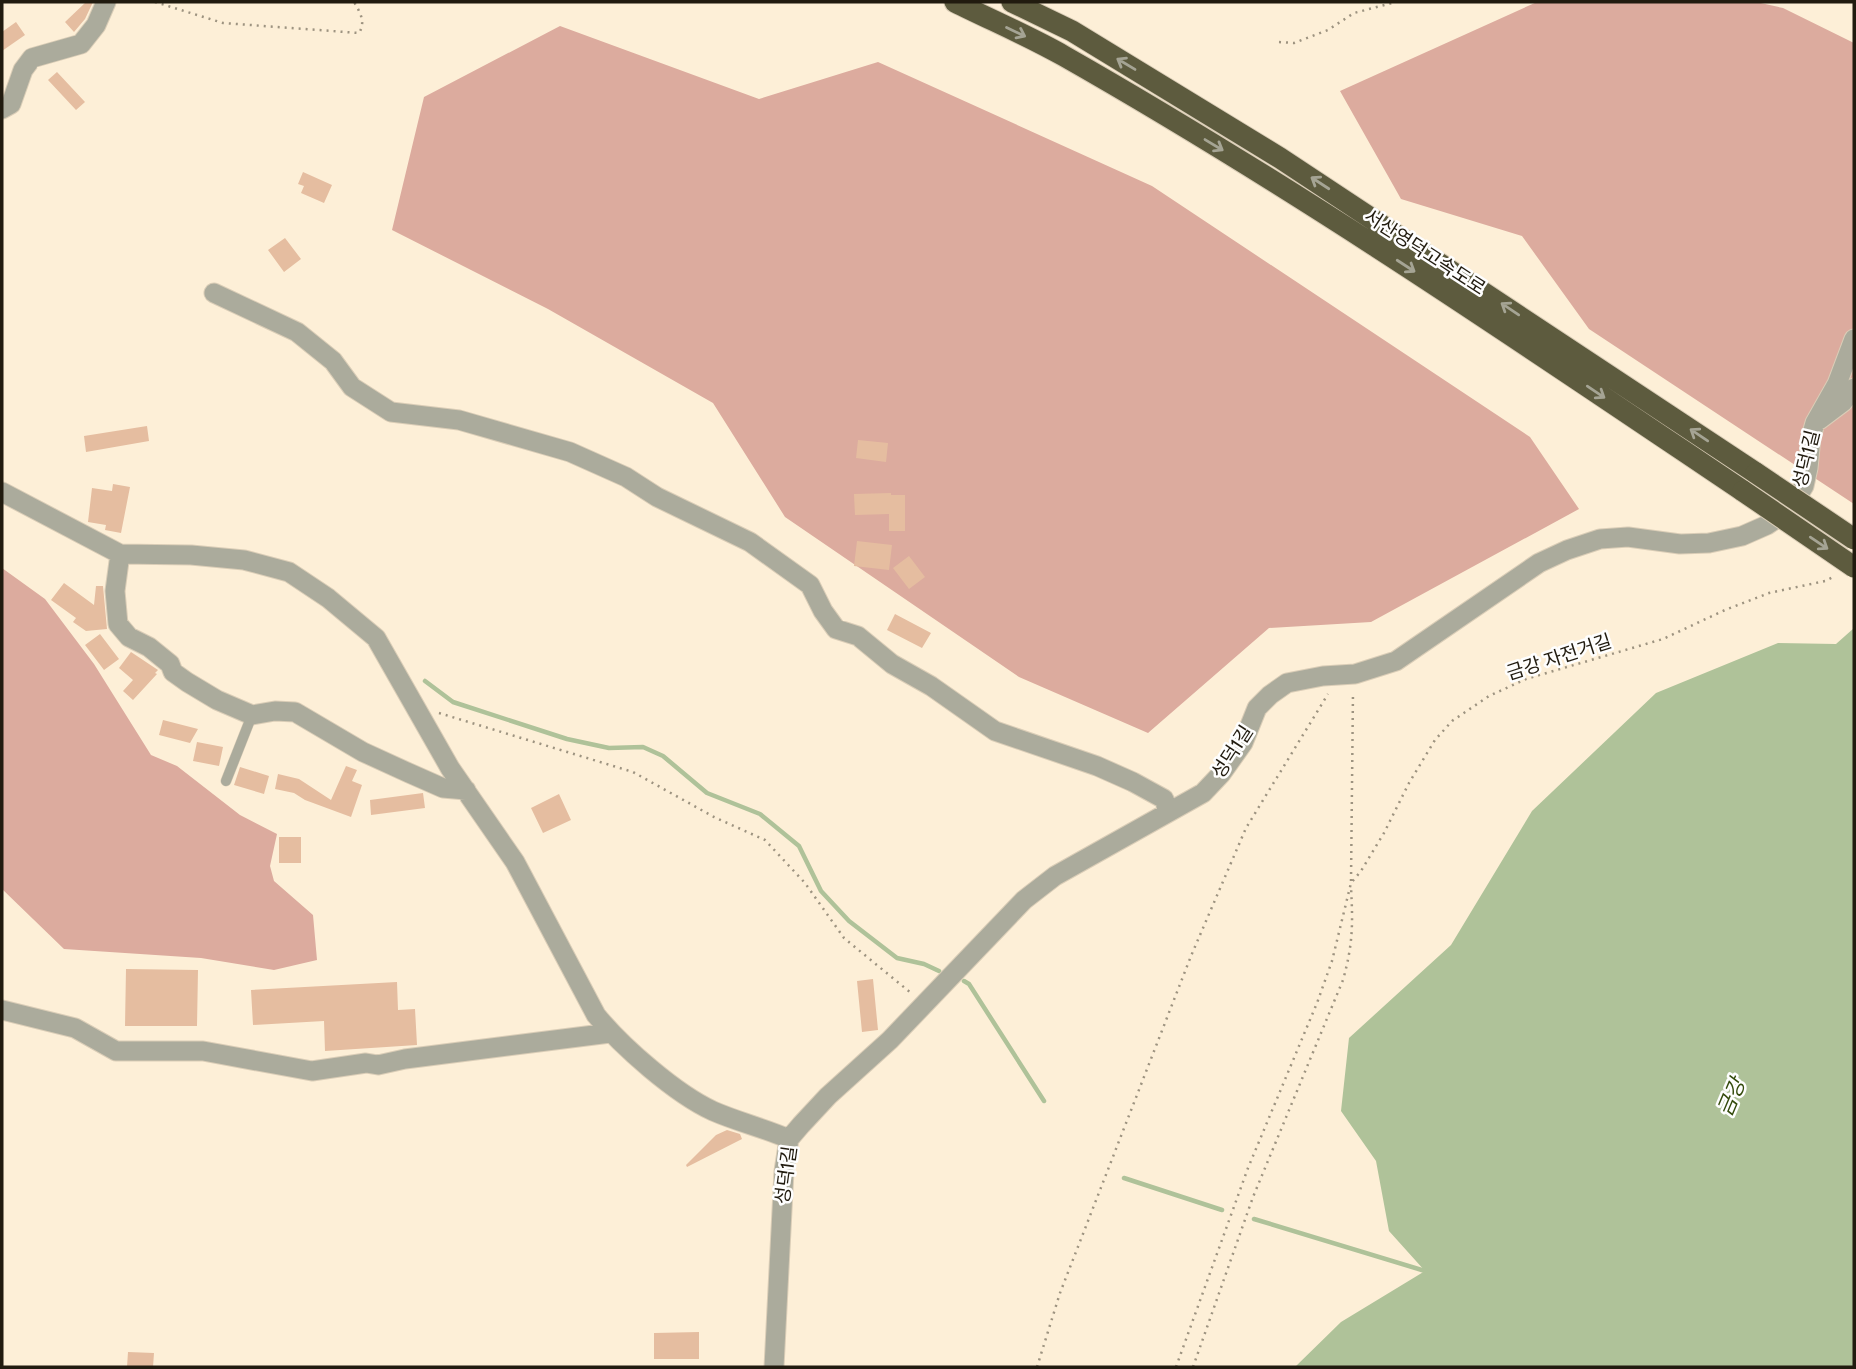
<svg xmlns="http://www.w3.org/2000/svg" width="1856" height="1369" viewBox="0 0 1856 1369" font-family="Cabin,'Noto Sans KR',sans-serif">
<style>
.forest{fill:#dcab9e}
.water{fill:#afc299}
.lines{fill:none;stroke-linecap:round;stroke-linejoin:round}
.stream{stroke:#afc299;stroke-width:4.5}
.building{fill:#e5bda0}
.lane-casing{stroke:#dacdb7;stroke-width:11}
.street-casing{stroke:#dacdb7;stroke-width:21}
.highway-casing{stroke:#dacdb7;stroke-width:23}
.path{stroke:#9d9380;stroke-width:2.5;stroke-dasharray:2 5;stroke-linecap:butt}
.lane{stroke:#abab9c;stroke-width:10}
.street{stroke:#abab9c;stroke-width:19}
.highway{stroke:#5d5b3e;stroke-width:21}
.highway-bridge-casing{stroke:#dacdb7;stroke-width:23;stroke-linecap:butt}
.highway-bridge{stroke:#5d5b3e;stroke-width:21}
.oneway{stroke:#a5a494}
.labels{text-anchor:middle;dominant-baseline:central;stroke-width:5;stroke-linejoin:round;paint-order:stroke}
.street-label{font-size:19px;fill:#211b0f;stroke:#fefefe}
.water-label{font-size:21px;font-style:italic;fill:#344b0c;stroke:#fefefe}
</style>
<rect width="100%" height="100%" fill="#fdefd7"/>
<path class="forest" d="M1537 2H1756L1783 8 1854 43V504L1589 329 1522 236 1401 199 1340 91Z
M560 26 759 99 878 62 1152 186 1530 437 1579 509 1371 622 1269 628 1148 733 1019 677 785 517 713 403 548 309 392 230 424 97Z
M2 568 45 599 94 664 151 755 177 766 240 815 277 834 270 866 274 881 313 915 317 960 274 970 201 958 64 949 2 889Z"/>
<path class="water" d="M1854 628V1367H1295L1341 1322 1425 1271 1389 1231 1376 1161 1341 1111 1349 1038 1451 945 1532 811 1656 693 1778 643 1836 644Z"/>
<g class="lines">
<path class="stream" d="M425 681 453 702 567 739 609 748 643 747 663 756 707 793 760 814 799 846 821 891 849 921 897 958 924 964 939 971
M964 981 969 984 1044 1101
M1124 1178 1222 1210
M1254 1219 1425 1271"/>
</g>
<path class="building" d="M86 2H93L85 19 74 32 65 22Z
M16 22 25 35 2 51V32Z
M57 72 85 102 76 110 48 80Z
M303 172 332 185 324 203 301 193 304 186 298 184Z
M285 238 301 259 284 272 268 250Z
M147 426 149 441 86 452 84 436Z
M858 440 888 443 886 462 856 458Z
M113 484 130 487 121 533 105 530 106 525 88 522 92 488 112 491Z
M891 493V495H905V531H889V514L855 515 854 494Z
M857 541 892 545 889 570 854 566Z
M909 556 925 577 909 589 893 568Z
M64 583 94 605 96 586H103L107 629 86 631 73 622 76 618 51 600Z
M895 614 931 633 922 648 887 630Z
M100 634 119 659 104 670 85 645Z
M131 652 158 670 155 673 157 674 133 700 123 691 133 680 119 668Z
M163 720 198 729 190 743 159 735Z
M197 742 223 747 219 766 193 761Z
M346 766 357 770 352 781 362 785 351 817 305 800 294 793 275 789 278 774 299 779 331 800Z
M240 767 269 776 264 794 234 785Z
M423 793 425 808 371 815 370 800Z
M559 794 571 820 543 833 531 808Z
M279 837H301V863H279Z
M126 969 198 970 197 1026H125Z
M873 979 878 1030 862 1032 857 981Z
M397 982 398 1010 415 1009 417 1045 325 1051 324 1021 253 1025 251 990Z
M727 1130 740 1134 742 1139 687 1167 686 1165 716 1135Z
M699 1332V1359H654V1333Z
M128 1352 154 1353 153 1367H127Z"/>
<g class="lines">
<g class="lane-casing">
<path id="lane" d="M226 781 252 715"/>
</g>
<g class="street-casing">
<path id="street" d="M2 109 11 104 23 70 32 58 81 44 96 25 106 2
M214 293 297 332 333 361 352 387 391 412 459 420 570 452 626 477 657 497 750 542 810 585 823 611 836 629 858 636 892 664 931 686 995 731 1097 766 1133 782 1164 799 1168 812
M1819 420 1843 402 1854 388
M2 492 120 554 191 555 244 560 289 572 328 598 376 638 450 768 515 862 596 1015C622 1047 676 1094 713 1111 738 1122 764 1128 789 1139
M120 554 115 591 118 624 129 637 149 647 170 664 173 672 187 682 217 700 252 715 275 711 295 712 363 752 409 773 443 788 466 790
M2 1010 75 1028 116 1051H203L312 1071 366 1063 378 1065 405 1059 610 1033
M774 1367 784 1171 789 1139 801 1125 828 1096 890 1040 1024 900 1055 876 1203 793 1221 774 1243 743 1257 708 1270 695 1287 683 1323 676 1355 674 1396 661 1539 563 1567 550 1600 539 1628 537 1680 544 1709 543 1742 536 1767 525 1789 510 1804 486 1808 468 1811 437 1815 423 1837 384 1854 339"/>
</g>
<g class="highway-casing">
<path id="highway" d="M955 2C991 20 1029 36 1064 56 1298 189 1520 341 1743 491
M1012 2 1072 31 1280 158 1756 473"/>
</g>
<path class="path" d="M155 2 223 23 359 33C366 22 360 12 354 2
M1279 42 1294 43 1328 30 1354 13 1396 2
M439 713 633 772 714 817 765 840 805 883 844 938 911 993
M1351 881 1353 692
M1037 1367 1060 1293 1191 956 1246 828 1328 694
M1176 1367 1248 1168 1317 1003 1332 961 1351 883 1361 871 1384 833 1409 783 1435 740 1452 721 1489 696 1526 679 1663 639 1725 610 1769 593 1825 581 1833 577
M1193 1367 1253 1197 1343 980C1353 944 1353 924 1351 887"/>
<use href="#lane" class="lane"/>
<use href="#street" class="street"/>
<use href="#highway" class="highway"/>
<g class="highway-bridge-casing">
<path id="highway-bridge" d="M1756 473 1854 539
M1743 491 1854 567"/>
</g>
<use href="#highway-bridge" class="highway-bridge"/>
</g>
<defs><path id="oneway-shaft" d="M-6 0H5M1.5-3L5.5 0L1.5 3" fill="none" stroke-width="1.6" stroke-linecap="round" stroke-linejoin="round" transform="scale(1.75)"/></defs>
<g class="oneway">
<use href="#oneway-shaft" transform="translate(1016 32) rotate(26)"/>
<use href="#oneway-shaft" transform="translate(1126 64) rotate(-149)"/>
<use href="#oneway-shaft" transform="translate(1214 145) rotate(31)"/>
<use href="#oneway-shaft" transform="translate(1320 183) rotate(-147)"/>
<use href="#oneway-shaft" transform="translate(1406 266) rotate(33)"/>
<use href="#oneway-shaft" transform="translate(1510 309) rotate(-146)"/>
<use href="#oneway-shaft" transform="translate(1596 392) rotate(34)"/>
<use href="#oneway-shaft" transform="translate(1699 435) rotate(-146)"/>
<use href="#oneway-shaft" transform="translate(1819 543) rotate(34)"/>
</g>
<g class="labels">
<g class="street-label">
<text transform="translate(1425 252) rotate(33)">서산영덕고속도로</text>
<text transform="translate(1806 459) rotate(-76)">성덕1길</text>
<text transform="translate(1559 657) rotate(-18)">금강 자전거길</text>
<text transform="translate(1232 752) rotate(-57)">성덕1길</text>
<text transform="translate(786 1175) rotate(-82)">성덕1길</text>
</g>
<g class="water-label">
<text transform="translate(1731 1097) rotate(-67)">금강</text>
</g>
</g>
<rect width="1856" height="1369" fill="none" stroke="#211b0f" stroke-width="7"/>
</svg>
